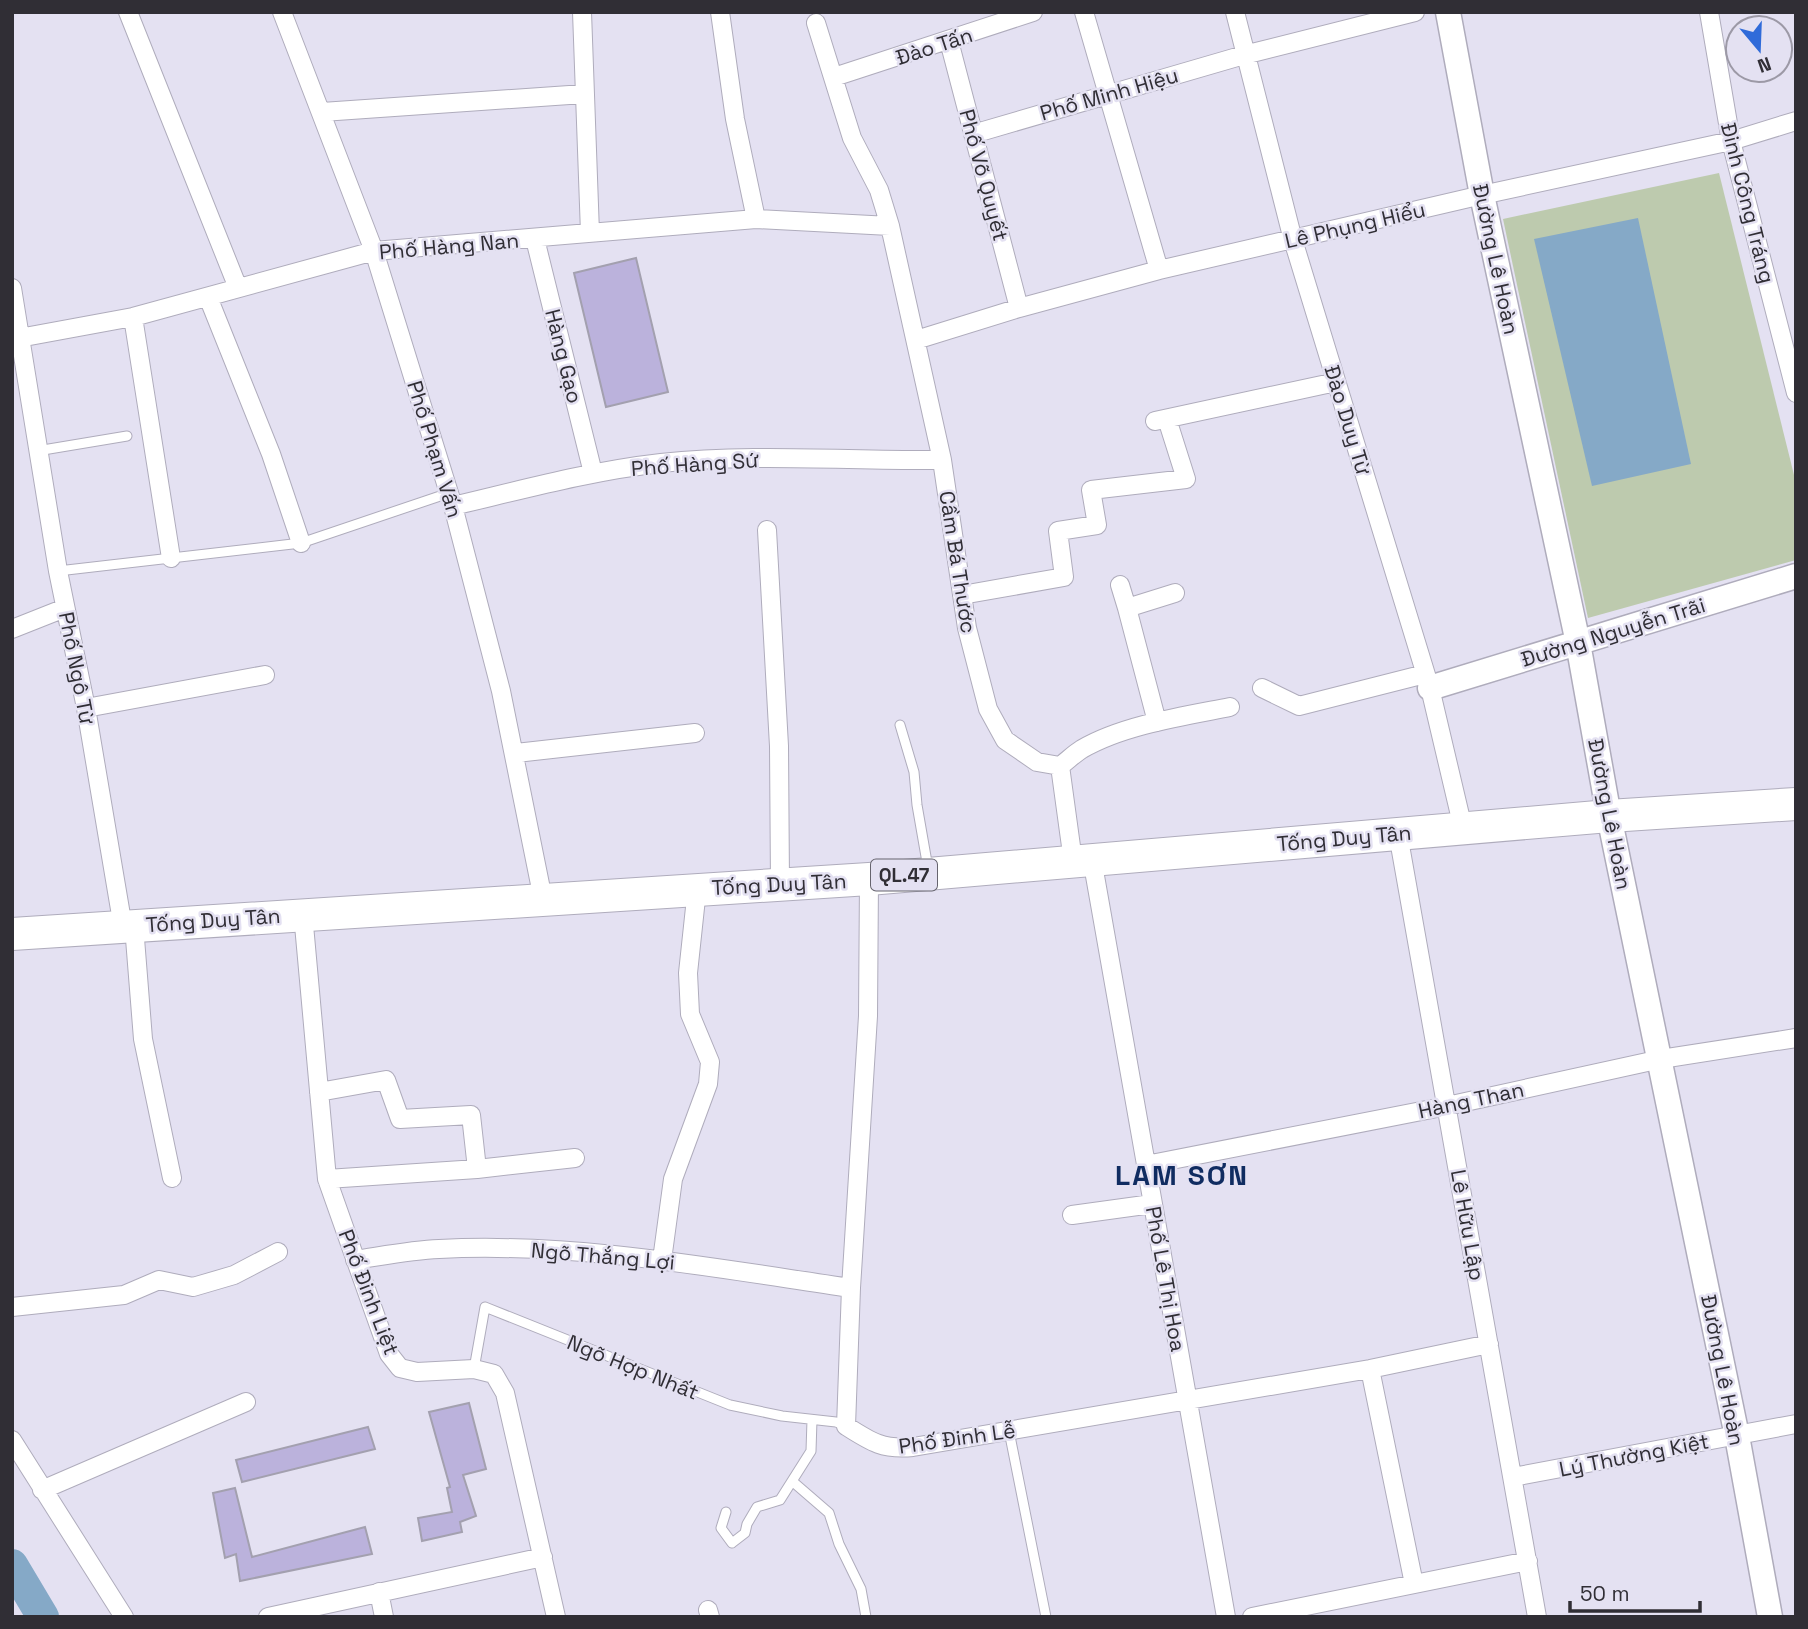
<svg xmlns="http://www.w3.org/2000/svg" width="1808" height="1629" viewBox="0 0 1808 1629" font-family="'Space Grotesk',sans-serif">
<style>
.green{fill:#bdcaae}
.water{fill:#85a9c7}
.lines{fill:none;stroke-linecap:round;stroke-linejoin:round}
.river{stroke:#85a9c7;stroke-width:32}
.building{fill:#bbb2dc;stroke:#a3a0af;stroke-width:2}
.lane-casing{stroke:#afacbc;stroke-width:11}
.street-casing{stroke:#afacbc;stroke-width:20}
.secondary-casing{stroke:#afacbc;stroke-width:27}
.highway-casing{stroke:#afacbc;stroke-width:34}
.lane{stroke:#fff;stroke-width:9}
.street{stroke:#fff;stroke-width:18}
.secondary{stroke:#fff;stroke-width:24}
.highway{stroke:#fff;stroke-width:32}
.labels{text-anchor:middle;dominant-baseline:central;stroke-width:5;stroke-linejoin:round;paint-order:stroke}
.shield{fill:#e4e1f2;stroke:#66646e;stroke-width:2}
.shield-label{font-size:19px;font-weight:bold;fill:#302e35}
.street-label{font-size:21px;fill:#302e35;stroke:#e4e1f2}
.district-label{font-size:28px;font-weight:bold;letter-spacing:2px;fill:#102c61;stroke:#e4e1f2}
</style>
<rect width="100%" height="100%" fill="#e4e1f2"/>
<path class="green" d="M1719 173 1796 483V560L1588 618 1503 219Z"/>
<path class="water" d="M1638 218 1691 464 1592 486 1534 239Z"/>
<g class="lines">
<path class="river" d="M12 1565 43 1617"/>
</g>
<path class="building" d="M636 258 668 392 606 407 574 273Z
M469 1403 486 1469 463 1475 476 1516 460 1522 462 1532 422 1541 418 1518 452 1512 447 1488 450 1487 429 1412Z
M368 1427 375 1449 242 1482 236 1460Z
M235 1488 252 1557 365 1527 372 1554 240 1581 236 1554 225 1558 213 1493Z"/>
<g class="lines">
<g class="lane-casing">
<path id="lane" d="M37 451 127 436
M58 571 301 543 449 493
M900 725 914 772 917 805 928 868
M474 1369 485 1307 730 1405 782 1416 836 1422 846 1426
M1009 1431 1046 1617
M792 1481 829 1513 839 1544 861 1589 866 1617
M726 1512 721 1528 732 1543 745 1533 747 1524 757 1507 780 1500 811 1451 812 1420"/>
</g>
<g class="street-casing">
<path id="street" d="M128 12 238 288
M282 12 374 251 453 506 501 691 543 899
M582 12 590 233
M720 12 735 119 756 219
M1084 12 1159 270
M1235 12 1293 240 1430 688 1463 828
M1709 12 1731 141 1796 393
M816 23 852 138 879 190 890 226 942 460 967 628 988 709 1005 740 1037 762 1060 766
M949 41 1019 308
M834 77 1033 12
M322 112 584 94
M973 134 1244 55 1415 12
M535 239 593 473
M12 288 58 571 86 708 123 927
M208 297 271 454 301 543
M133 317 171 558
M19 338 133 317 374 251 756 219 890 226
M916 340 1019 308 1159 270 1482 195 1731 141 1796 121
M1155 421 1336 382
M453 506C521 490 590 471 661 463 753 453 849 461 942 460
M767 530 779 746 780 884
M1120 585 1127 608
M962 595 1064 577 1058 531 1097 525 1091 490 1186 479 1167 419
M12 629 65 608
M1262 688 1299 706 1425 674
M86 708 265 675
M1157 722 1127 608 1175 593
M516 753 695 733
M1060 766C1067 761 1074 754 1082 749 1123 725 1184 716 1230 707
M1060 766 1073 861
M1398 834 1537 1617
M1092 859 1226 1617
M869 879 868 1016 851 1288 846 1426C871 1442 883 1450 913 1447L1370 1369 1489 1344
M303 914 327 1179 389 1354 400 1368 417 1372 474 1369 494 1374 505 1393 556 1617
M134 926 143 1039 172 1178
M319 1092 386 1080 400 1119 471 1115 477 1169
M1146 1165 1447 1106 1661 1059 1796 1038
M327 1179 477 1169 575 1158
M1072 1215 1152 1204
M355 1260C382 1256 411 1250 439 1249 577 1242 714 1268 851 1288
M662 1260 673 1179 708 1084 710 1062 690 1014 688 973 697 889
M12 1307 124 1295 159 1280 193 1287 234 1275 278 1252
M1370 1369 1414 1584
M12 1440 124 1617
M1513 1477 1796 1424
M42 1490 246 1402
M379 1592 384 1617
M708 1610 710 1617
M268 1617 543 1557
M1252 1617 1528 1561"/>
</g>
<g class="secondary-casing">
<path id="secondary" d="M1448 12 1482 195 1578 643 1609 816 1737 1436 1770 1617
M1430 688 1796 576"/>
</g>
<g class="highway-casing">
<path id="highway" d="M12 934 869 879 1609 816 1796 804"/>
</g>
<use href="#lane" class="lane"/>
<use href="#street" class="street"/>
<use href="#secondary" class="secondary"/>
<use href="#highway" class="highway"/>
</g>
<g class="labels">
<rect class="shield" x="871" y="859.5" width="66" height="31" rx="5"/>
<g class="shield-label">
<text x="904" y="875">QL.47</text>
</g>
<g class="street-label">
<text transform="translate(934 46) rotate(-18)">Đào Tấn</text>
<text transform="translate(1109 94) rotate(-16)">Phố Minh Hiệu</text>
<text transform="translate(984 175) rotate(75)">Phố Võ Quyết</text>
<text transform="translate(1748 203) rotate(76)">Đinh Công Tráng</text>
<text transform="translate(1355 225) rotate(-13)">Lê Phụng Hiểu</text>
<text transform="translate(449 246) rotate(-5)">Phố Hàng Nan</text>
<text transform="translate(1496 259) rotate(78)">Đường Lê Hoàn</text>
<text transform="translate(564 356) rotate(76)">Hàng Gạo</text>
<text transform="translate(1348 420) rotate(73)">Đào Duy Từ</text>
<text transform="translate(435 449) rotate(73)">Phố Phạm Vấn</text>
<text transform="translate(695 464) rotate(-4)">Phố Hàng Sứ</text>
<text transform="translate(958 562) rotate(81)">Cầm Bá Thước</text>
<text transform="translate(1613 632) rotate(-17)">Đường Nguyễn Trãi</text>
<text transform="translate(77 668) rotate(79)">Phố Ngô Từ</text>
<text transform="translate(1610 814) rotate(79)">Đường Lê Hoàn</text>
<text transform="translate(1344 838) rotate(-5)">Tống Duy Tân</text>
<text transform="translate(779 884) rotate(-3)">Tống Duy Tân</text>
<text transform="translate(213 920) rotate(-4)">Tống Duy Tân</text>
<text transform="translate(1471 1100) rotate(-12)">Hàng Than</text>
<text transform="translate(1468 1225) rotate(80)">Lê Hữu Lập</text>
<text transform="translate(603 1256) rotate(5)">Ngõ Thắng Lợi</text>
<text transform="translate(1166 1279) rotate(80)">Phố Lê Thị Hoa</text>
<text transform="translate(369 1292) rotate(69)">Phố Đinh Liệt</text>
<text transform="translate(633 1367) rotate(22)">Ngõ Hợp Nhất</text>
<text transform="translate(1723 1370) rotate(79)">Đường Lê Hoàn</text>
<text transform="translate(957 1438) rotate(-8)">Phố Đinh Lễ</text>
<text transform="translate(1634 1455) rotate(-11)">Lý Thường Kiệt</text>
</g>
<g class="district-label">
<text x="1182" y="1175">LAM SƠN</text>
</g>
</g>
<rect width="1808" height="1629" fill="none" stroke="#302e35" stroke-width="28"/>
<g transform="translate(1759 49) rotate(161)"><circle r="33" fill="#e4e1f2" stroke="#9c99a6" stroke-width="2"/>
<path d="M0-5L12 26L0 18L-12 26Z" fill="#306bd9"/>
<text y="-10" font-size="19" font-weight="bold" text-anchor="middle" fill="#302e35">N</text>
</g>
<path d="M1570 1601v10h130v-10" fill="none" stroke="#302e35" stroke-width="3.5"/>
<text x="1580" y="1601" font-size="21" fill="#302e35" stroke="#e4e1f2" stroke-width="5" paint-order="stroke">50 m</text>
</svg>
